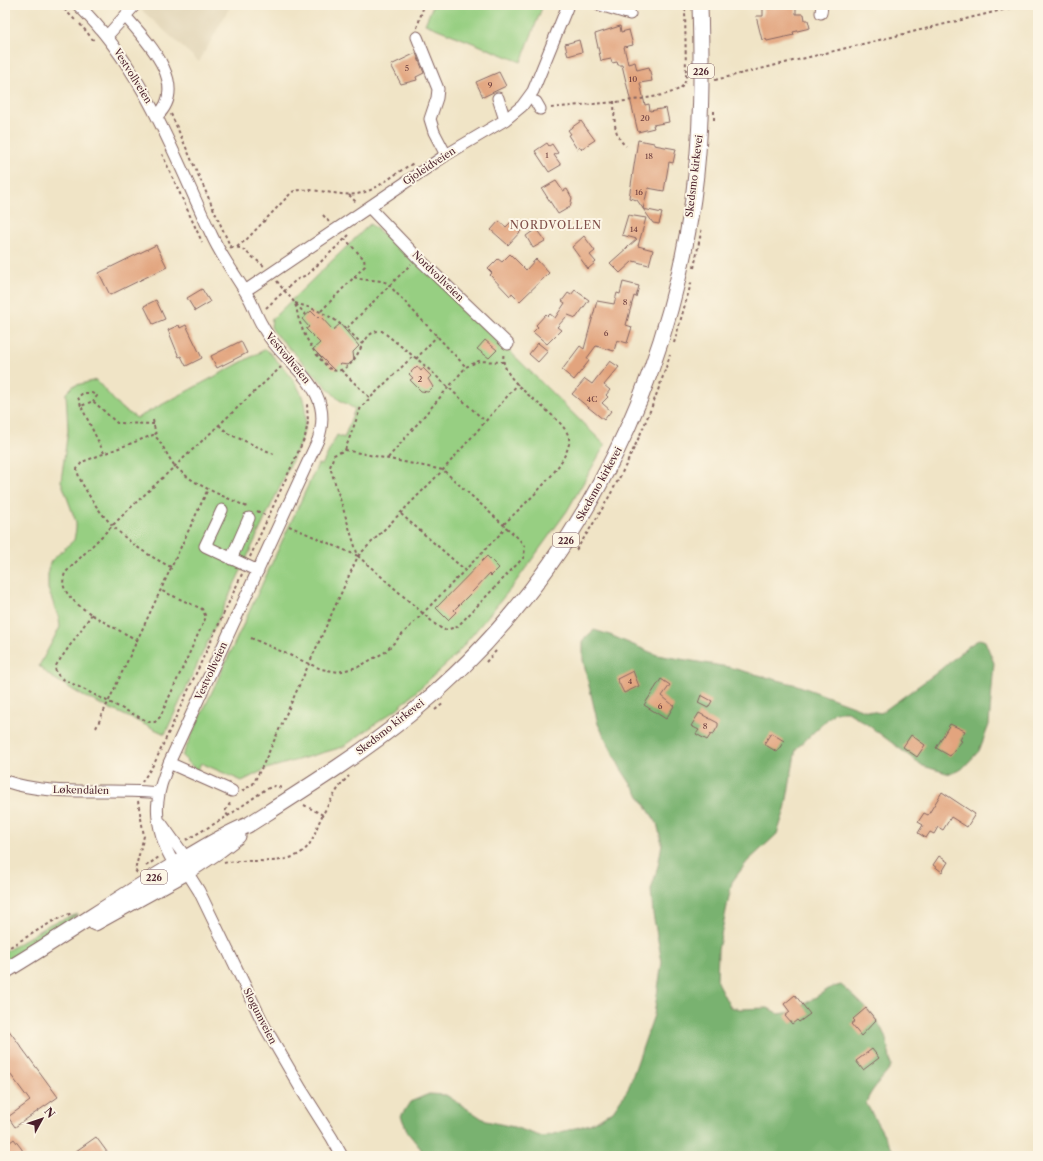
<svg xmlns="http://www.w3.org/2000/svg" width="1043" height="1161" viewBox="0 0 1043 1161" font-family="'Libre Caslon Text',serif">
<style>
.built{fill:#e0d3b4}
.green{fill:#97cf82;stroke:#707756}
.forest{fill:#79b270;stroke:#62684e}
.building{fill:#e2a47e}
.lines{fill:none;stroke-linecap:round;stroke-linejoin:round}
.minor-casing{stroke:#846461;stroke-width:13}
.highway-casing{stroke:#846461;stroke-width:17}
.path{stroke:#846461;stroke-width:2;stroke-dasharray:3 3;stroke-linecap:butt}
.minor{stroke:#fff;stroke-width:11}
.highway{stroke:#fff;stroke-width:15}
.labels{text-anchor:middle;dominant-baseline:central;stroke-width:4;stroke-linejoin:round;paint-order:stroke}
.number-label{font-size:8px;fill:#704040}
.shield{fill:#fcf5e5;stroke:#7f5f63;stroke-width:1}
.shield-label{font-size:9px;font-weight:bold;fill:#4a1f2b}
.street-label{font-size:10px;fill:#4a1f2b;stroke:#fcf5e5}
.neighbourhood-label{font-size:11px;letter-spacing:1px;fill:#7f4e48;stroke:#fcf5e5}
</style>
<rect width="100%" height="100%" fill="#fcf5e5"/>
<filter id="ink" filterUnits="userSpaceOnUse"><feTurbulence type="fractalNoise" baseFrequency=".025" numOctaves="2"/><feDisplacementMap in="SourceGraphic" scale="8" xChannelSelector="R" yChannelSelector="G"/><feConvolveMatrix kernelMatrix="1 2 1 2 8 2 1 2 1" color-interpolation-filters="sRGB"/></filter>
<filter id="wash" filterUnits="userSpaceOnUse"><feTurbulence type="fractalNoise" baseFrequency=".012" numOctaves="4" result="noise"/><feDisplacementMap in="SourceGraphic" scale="16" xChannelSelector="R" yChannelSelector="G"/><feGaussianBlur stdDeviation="0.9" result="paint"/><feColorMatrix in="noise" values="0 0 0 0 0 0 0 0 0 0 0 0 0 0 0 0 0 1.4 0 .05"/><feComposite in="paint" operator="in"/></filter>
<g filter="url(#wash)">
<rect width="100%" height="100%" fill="#f0e4c6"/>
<path class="built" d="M136 5H231L199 62Z"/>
<path class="green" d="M433 5H543L521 62 425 24Z
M370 224 417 260 605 445 567 511 512 587 454 657 398 708 343 747 266 769 242 781 201 763 197 771 182 756 318 464 322 465 337 435 344 438 355 409 338 399 274 332 271 327 272 319Z
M266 349C294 379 315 397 301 441L165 734 83 696 50 676 39 666 60 627 59 619 48 589V569L51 561 74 540 76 529V522L61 481 68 430 66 393 73 386 96 380 121 408 137 418Z
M78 914 61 928 5 964V952L50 924Z"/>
<path class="forest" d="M594 630 610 635 657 655 728 667 797 685 864 710 881 713 935 674 970 645 980 639 985 641 994 663 989 725 979 751 962 769 950 774 923 766 868 725 848 712H835L796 749 785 810 777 834 747 862 732 882 718 950 717 982 730 1007 740 1009 768 1008 779 1014 792 1012 830 988 841 985C859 1001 881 1018 887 1043 889 1051 890 1059 891 1067 882 1080 871 1089 866 1103L896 1156H422L421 1149 408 1133 401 1116 410 1102 429 1094 446 1095 486 1121 514 1127 543 1137 590 1124 613 1111 628 1089 654 1015 662 962 653 914 651 890 658 866 662 844 657 823 621 769 598 724 583 660V640Z"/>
<g id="blocks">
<path class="building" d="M763 5H796V14H804L805 20H808L810 28 793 32 794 35 767 41 766 39 762 40 756 16H763Z
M620 26 621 32 629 30 633 45 624 47 628 64 635 62 637 70 649 67 652 81 640 83 645 105 649 104 650 111 666 108 669 122 653 125 654 128 638 132 622 65H618L617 62 612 63 611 59 601 61 595 34Z
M579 40 582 52 568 56 565 44Z
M416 53 424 73 416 77 417 80 401 84 391 65Z
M499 72 506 86 483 97 476 82Z
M581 121 595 140 581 149 580 147 577 149 568 135 571 134 568 130Z
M638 140 654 143V145L676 149 673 163 669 162 664 191 648 188 643 209 662 213 659 224 653 223 637 200 629 198Z
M547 143 549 146 552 144 558 153 554 155 561 165 549 172 535 151Z
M556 181 563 191 567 189 572 198 570 207 558 214 542 189Z
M628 215 646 218 638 246 653 250 649 265 633 261 620 273 610 263 637 239 622 235Z
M499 221 506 227 511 222 521 231 508 245 491 230Z
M536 229 545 241 533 248 526 236Z
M584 236 595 251 590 255 596 262 588 269 572 247Z
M156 245 167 267 110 295 99 273Z
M510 254 526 270 536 259 549 273 520 301 512 293 510 296 490 275 492 273 488 269 498 259 502 262Z
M623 282 639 286 636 297 634 296 626 325 632 327 627 343 617 340 614 351 596 346 587 358 589 361 574 380 562 370 580 346 584 349 597 301 614 304 617 293 620 294Z
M202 289 210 302 195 311 187 298Z
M575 290 589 300 576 318 568 315 557 327 561 330 547 344 533 332 538 327 536 325 546 314 548 316 550 314 555 318 565 303 562 301 568 293 571 295Z
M156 300 165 319 153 324 144 306Z
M311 311 318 318 320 316 333 330 340 324 359 346 353 352 354 360 348 365 340 364 334 370 313 349 320 343 306 329 309 327 302 319Z
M179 325 180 328 186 325 202 358 186 366 181 356 179 357 168 330Z
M485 340 497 350 489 358 477 349Z
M241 341 247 353 217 368 211 356Z
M538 343 548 351 538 362 529 354Z
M610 361 619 367 604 385 610 390 606 395 608 397 602 403 611 411 604 420 572 394 585 379 592 384Z
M417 366 421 371 423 368 431 376 428 379 433 387 428 392 421 391 410 380 413 378 409 374Z
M487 556 499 568 491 576 489 574 474 590 454 610 456 612 448 620 436 608Z
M633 671 639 686 624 693 617 679Z
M661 679 670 685 662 696 674 706 666 719 644 705Z
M701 695 712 701 708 708 698 703Z
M699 713 718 723V726L713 735 711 734 707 740 696 734 699 730 691 726Z
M950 724 965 731 960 740 962 741 950 756 936 748Z
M771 733 784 741 777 752 764 744Z
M911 735 925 745 917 757 903 747Z
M942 792 975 814 967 827 951 817 943 830 938 827 934 834 930 832 926 838 918 833 923 825 918 822 924 813 928 815Z
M939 856 948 862 942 872 933 865Z
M795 995 810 1014 799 1022 797 1020 792 1024 785 1016 790 1012 784 1004Z
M866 1008 876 1020 861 1036 851 1024 855 1021 853 1019Z
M5 1025 58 1097 15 1127 8 1117 30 1101 5 1067Z
M872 1049 879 1058 863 1070 856 1061Z
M96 1137 110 1156H69Z
M14 1139 21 1148 26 1156H5V1146Z"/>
</g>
</g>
<g filter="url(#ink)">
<use href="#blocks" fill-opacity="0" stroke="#846461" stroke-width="1"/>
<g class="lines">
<g class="minor-casing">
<path id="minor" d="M78 5C144 69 174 155 212 236 222 258 237 277 249 298 254 307 257 317 262 325 283 367 337 385 318 440L169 763C164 775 159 788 158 801 155 820 165 857 180 869
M600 5 630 14
M821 13 822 5
M125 16C147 41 190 85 157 116
M107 36 135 5
M417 37 438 89 437 98 430 119 434 132 446 155
M498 98 505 120
M536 102 540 109
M369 207 418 258 508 344
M245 291 446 155 505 120 522 106 533 91 568 5
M222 510 205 546 258 571
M231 559 249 518
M169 763 232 791
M5 781C54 798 108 787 159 793
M161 823 186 858 187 864
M187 872 199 891 265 1027 301 1089 332 1138 342 1156"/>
</g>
<g class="highway-casing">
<path id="highway" d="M95 923 187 872 217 852 238 836
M5 971C65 935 123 895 184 859 205 847 225 834 248 825 303 790 358 756 409 715 567 587 665 399 693 199 702 134 702 70 700 5"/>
</g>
<path class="path" d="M60 5 75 20
M80 24 95 42
M417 28 424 5
M715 80 1023 5
M614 101C615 117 612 135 626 146
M551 108C580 104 656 102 679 89 684 86 686 81 686 76L685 5
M171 114 231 248
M714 120V108
M162 154 202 242
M349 195 357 203
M323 215 329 222
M231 247 241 248 264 266
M237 247 246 240 292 192C307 185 338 197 357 194 378 191 395 172 414 163
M694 268 702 227
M354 277C365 282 377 278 387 283L466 367
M277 281C282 289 289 295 294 302 297 307 297 314 299 320 305 337 312 351 325 364 330 370 335 373 343 369 362 361 361 329 382 331L422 363 485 421
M295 303C328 313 337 319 362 344
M296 304 306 315
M266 308 296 280 308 274 349 235
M321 311 365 266 364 259 345 239
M347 328 411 264
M674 343 692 280
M416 359 437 336
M341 370 370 398
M81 406 78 397 83 393H92L97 396 93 401
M153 420 156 436
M219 425 229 434 274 454
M345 450 443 470 519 539 525 547 524 557 457 627 444 630 436 625 358 556 330 467 334 455Z
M345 450 361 407 413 356
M104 453 81 406 93 401 117 423 154 424
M388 458 466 367 479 361 503 362
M257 511 269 517
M401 514 465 570
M504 524C524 504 562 472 569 444 575 417 495 387 504 352
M289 526 358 556
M576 550C617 490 648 425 670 355
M250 557 305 437 308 422 307 404
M171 567C136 550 107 526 87 492 83 485 78 477 77 469L82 462 153 435C161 439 168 459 176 467 196 487 225 496 249 508
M92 614 57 664C53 670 57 675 63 679L149 722H155L160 717 206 617 202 609 160 590
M251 638 321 669 338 672 358 667 385 652 507 527
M137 640C119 630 75 609 66 591 62 585 63 579 65 573L126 512 281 367
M486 662 496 651
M435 710 444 703
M96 728 208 489
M142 782 155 762 242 574
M242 791 253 784 263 765 358 556 443 470 518 384
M304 805 323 815
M228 816 225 811 231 802
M186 840 228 816 266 789 275 786 282 788
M224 863C245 858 266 864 286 859 314 852 312 835 323 814 330 802 338 786 349 776
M146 866 159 857
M137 873 135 870 144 836 138 801
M5 950 55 920 72 913"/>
<use href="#minor" class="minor"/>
<use href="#highway" class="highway"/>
</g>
</g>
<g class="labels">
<g class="number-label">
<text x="407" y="68">5</text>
<text x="633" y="79">10</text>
<text x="490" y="85">9</text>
<text x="645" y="118">20</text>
<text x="547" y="155">1</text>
<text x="649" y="156">18</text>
<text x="639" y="192">16</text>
<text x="634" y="229">14</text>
<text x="625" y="302">8</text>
<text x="606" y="333">6</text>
<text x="420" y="379">2</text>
<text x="592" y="399">4C</text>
<text x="630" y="681">4</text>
<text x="660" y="706">6</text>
<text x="705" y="726">8</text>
</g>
<g class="shield">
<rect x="688" y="64" width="26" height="14" rx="3"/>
<rect x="553" y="533" width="26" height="14" rx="3"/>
<rect x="141" y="870" width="26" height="14" rx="3"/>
</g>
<g class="shield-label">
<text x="701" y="71">226</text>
<text x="566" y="540">226</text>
<text x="154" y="877">226</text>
</g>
<g class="street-label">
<text transform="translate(133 76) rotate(58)">Vestvollveien</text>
<text transform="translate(429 166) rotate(-33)">Gjoleidveien</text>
<text transform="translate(694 176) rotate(-83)">Skedsmo kirkevei</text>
<text transform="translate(438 276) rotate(44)">Nordvollveien</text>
<text transform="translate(288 358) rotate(50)">Vestvollveien</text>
<text transform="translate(599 484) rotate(-61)">Skedsmo kirkevei</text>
<text transform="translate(211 671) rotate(-65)">Vestvollveien</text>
<text transform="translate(390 727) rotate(-38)">Skedsmo kirkevei</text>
<text transform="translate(81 790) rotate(1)">Løkendalen</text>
<text transform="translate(260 1016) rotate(63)">Slogumveien</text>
</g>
<g class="neighbourhood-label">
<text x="556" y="225">NORDVOLLEN</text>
</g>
</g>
<rect width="1043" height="1161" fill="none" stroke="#fcf5e5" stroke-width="20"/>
<g transform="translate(42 1119) rotate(50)" stroke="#fcf5e5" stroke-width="3" paint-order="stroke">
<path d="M0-3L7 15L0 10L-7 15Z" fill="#4a1f2b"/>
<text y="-6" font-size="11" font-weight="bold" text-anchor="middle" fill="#4a1f2b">N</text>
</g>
</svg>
